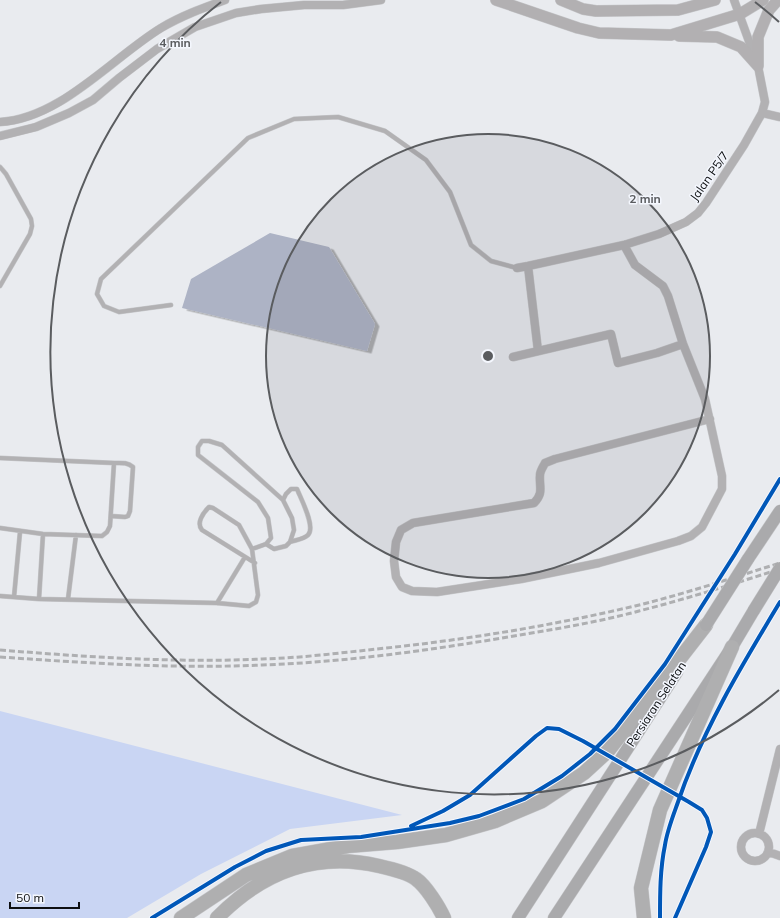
<svg xmlns="http://www.w3.org/2000/svg" width="780" height="918" viewBox="0 0 780 918" font-family="Mulish,sans-serif">
<style>
.green{fill:#c9d5f3}
.building{fill:#adb3c5;filter:url(#shadow)}
.lines{fill:none;stroke-linecap:round;stroke-linejoin:round}
.lane-casing{stroke:#c7c8cb;stroke-width:5}
.street-casing{stroke:#c7c8cb;stroke-width:9}
.secondary-casing{stroke:#c7c8cb;stroke-width:12}
.primary-casing{stroke:#c7c8cb;stroke-width:13}
.highway-casing{stroke:#c7c8cb;stroke-width:15}
.lane{stroke:#b2b1b3;stroke-width:4}
.street{stroke:#b2b1b3;stroke-width:8}
.secondary{stroke:#b2b0b2;stroke-width:11}
.primary{stroke:#aaaaac;stroke-width:12}
.highway{stroke:#afafb0;stroke-width:14}
.rail{stroke:#aeafb1;stroke-width:3;stroke-dasharray:6 3;stroke-linecap:butt}
.primary-bridge-casing{stroke:#c7c8cb;stroke-width:13;stroke-linecap:butt}
.primary-bridge{stroke:#aaaaac;stroke-width:12}
.cycleway-casing{stroke:#f4f7fe;stroke-width:6}
.cycleway{stroke:#0057b8;stroke-width:4}
.ring{fill:none;stroke:#5a5c5f;stroke-width:2}
.labels{text-anchor:middle;dominant-baseline:central;stroke-width:3;stroke-linejoin:round;paint-order:stroke}
.street-label{font-size:12px;fill:#0d0f11;stroke:#f4f7fe}
.centre{fill:#5a5c5f;stroke:#f4f7fe;stroke-width:2}
.ring-label{font-size:12px;text-anchor:middle;font-weight:bold;fill:#5a5c5f;stroke:#f4f7fe;stroke-width:3;stroke-linejoin:round;paint-order:stroke}
</style>
<defs>
<filter id="shadow"><feDropShadow dx="4.5" dy="2.5" stdDeviation="0" flood-color="#0004"/></filter>
</defs>
<rect width="100%" height="100%" fill="#e9ebef"/>
<path class="green" d="M0 711 402 815 290 829 201 874 127 918H0Z"/>
<path class="building" d="M270 233 329 247 375 324 367 351 182 308 191 279Z"/>
<g class="lines">
<g class="lane-casing">
<path id="lane" d="M0 167 6 174 31 219 32 226 30 234 0 286
M171 305 119 312 104 306 97 294 101 279 248 138 294 119 338 117 385 131 426 160 450 192 471 245 491 261 517 268
M0 458 114 463C121 463 127 462 133 467L130 511 128 516 125 517 111 516
M283 500 286 494 291 489H297C301 499 316 527 308 535 304 539 296 540 290 542
M0 528 43 534 102 536 107 532 110 526 114 463
M252 549 266 544 271 538 268 518 258 502 198 455V447L202 441H209L222 445 283 500 292 518 294 530 290 542 286 546 274 549 266 544
M0 596 39 599 217 603 249 606 256 602 258 595 252 549 239 525 213 508 209 507C203 513 196 523 202 530L255 563
M14 597 20 532
M39 599 43 534
M68 599 76 535
M217 603 245 557"/>
</g>
<g class="street-casing">
<path id="street" d="M762 113 780 117
M0 122C60 119 112 58 161 28 181 16 203 8 225 0
M0 136 36 127 69 113 93 100 119 78 157 49 195 27 236 13 261 9 304 5H343L381 0
M624 245 635 265 663 286 668 296 683 344 705 399 722 476V489L702 527 691 536 678 541 599 563 521 579 437 592 412 591 402 587 396 577 394 561 396 542 401 530 413 523 534 503C544 493 539 487 540 475 540 471 543 467 545 463L555 459 710 419
M528 266 538 351
M517 268 528 266 624 245 659 234 686 222 698 213 706 203 744 145 762 113 765 102 758 66 734 0
M513 357 611 334 618 363 657 353 683 344
M741 847a14 14 0 1 1 28 0a14 14 0 1 1-28 0Z
M759 834 780 749
M769 852 780 856"/>
</g>
<g class="secondary-casing">
<path id="secondary" d="M496 0 578 28 599 33 671 35 740 14 763 0
M561 0 583 9 596 11 678 10 715 0
M679 36 717 37 741 47 758 66
M758 66V37L769 10 778 0"/>
</g>
<g class="primary-casing">
<path id="primary" d="M748 559 780 511
M518 918 677 672
M554 918 732 647 754 610"/>
</g>
<g class="highway-casing">
<path id="highway" d="M181 918 246 875 292 856 348 846 397 842 446 835 495 821 542 801 584 773 608 751 706 625
M217 918C262 872 315 851 379 866 388 868 408 873 416 879 426 886 439 907 444 918
M644 918 641 888 660 810 732 647"/>
</g>
<use href="#lane" class="lane"/>
<use href="#street" class="street"/>
<use href="#secondary" class="secondary"/>
<use href="#primary" class="primary"/>
<use href="#highway" class="highway"/>
<path class="rail" d="M0 650C87 657 175 663 262 659 300 658 339 653 377 649 464 640 550 626 635 606 684 594 732 578 780 563
M0 657C87 663 174 669 262 665 347 662 431 650 514 636 556 629 598 622 639 611 686 599 733 584 780 569"/>
<g class="primary-bridge-casing">
<path id="primary-bridge" d="M754 610 780 568
M706 625 748 559"/>
</g>
<use href="#primary-bridge" class="primary-bridge"/>
<g class="cycleway-casing">
<path id="cycleway" d="M411 826 443 811 470 795 536 736 547 728 559 729 583 741 689 802 702 810 707 818 711 832 706 847 675 918
M152 918 235 867 266 851 301 840 361 837 450 823 479 816 524 799 562 776 590 754 615 729 665 664 735 554 780 479
M660 918C660 894 660 869 665 845 667 831 673 816 678 802 702 731 742 665 780 602"/>
</g>
<use href="#cycleway" class="cycleway"/>
</g>
<circle cx="488" cy="356" r="222" fill="#5a5c5f" fill-opacity=".12"/>
<g class="ring">
<circle cx="488" cy="356" r="222"/>
<path d="M779 690A443 443 0 1 1 221 2M755 2A443 443 0 0 1 779 22"/>
</g>
<g class="labels">
<g class="street-label">
<text transform="translate(709 176) rotate(-55)">Jalan P5/7</text>
<text transform="translate(656 704) rotate(-57)">Persiaran Selatan</text>
</g>
</g>
<circle cx="488" cy="356" r="6" class="centre"/>
<g class="ring-label">
<text x="175" y="47">4 min</text>
<text x="645" y="203">2 min</text>
</g>
<path d="M10 902v6h69v-6" fill="none" stroke="#0d0f11" stroke-width="2"/>
<text x="16" y="902" font-size="12" fill="#0d0f11" stroke="#f4f7fe" stroke-width="3" paint-order="stroke">50 m</text>
</svg>
